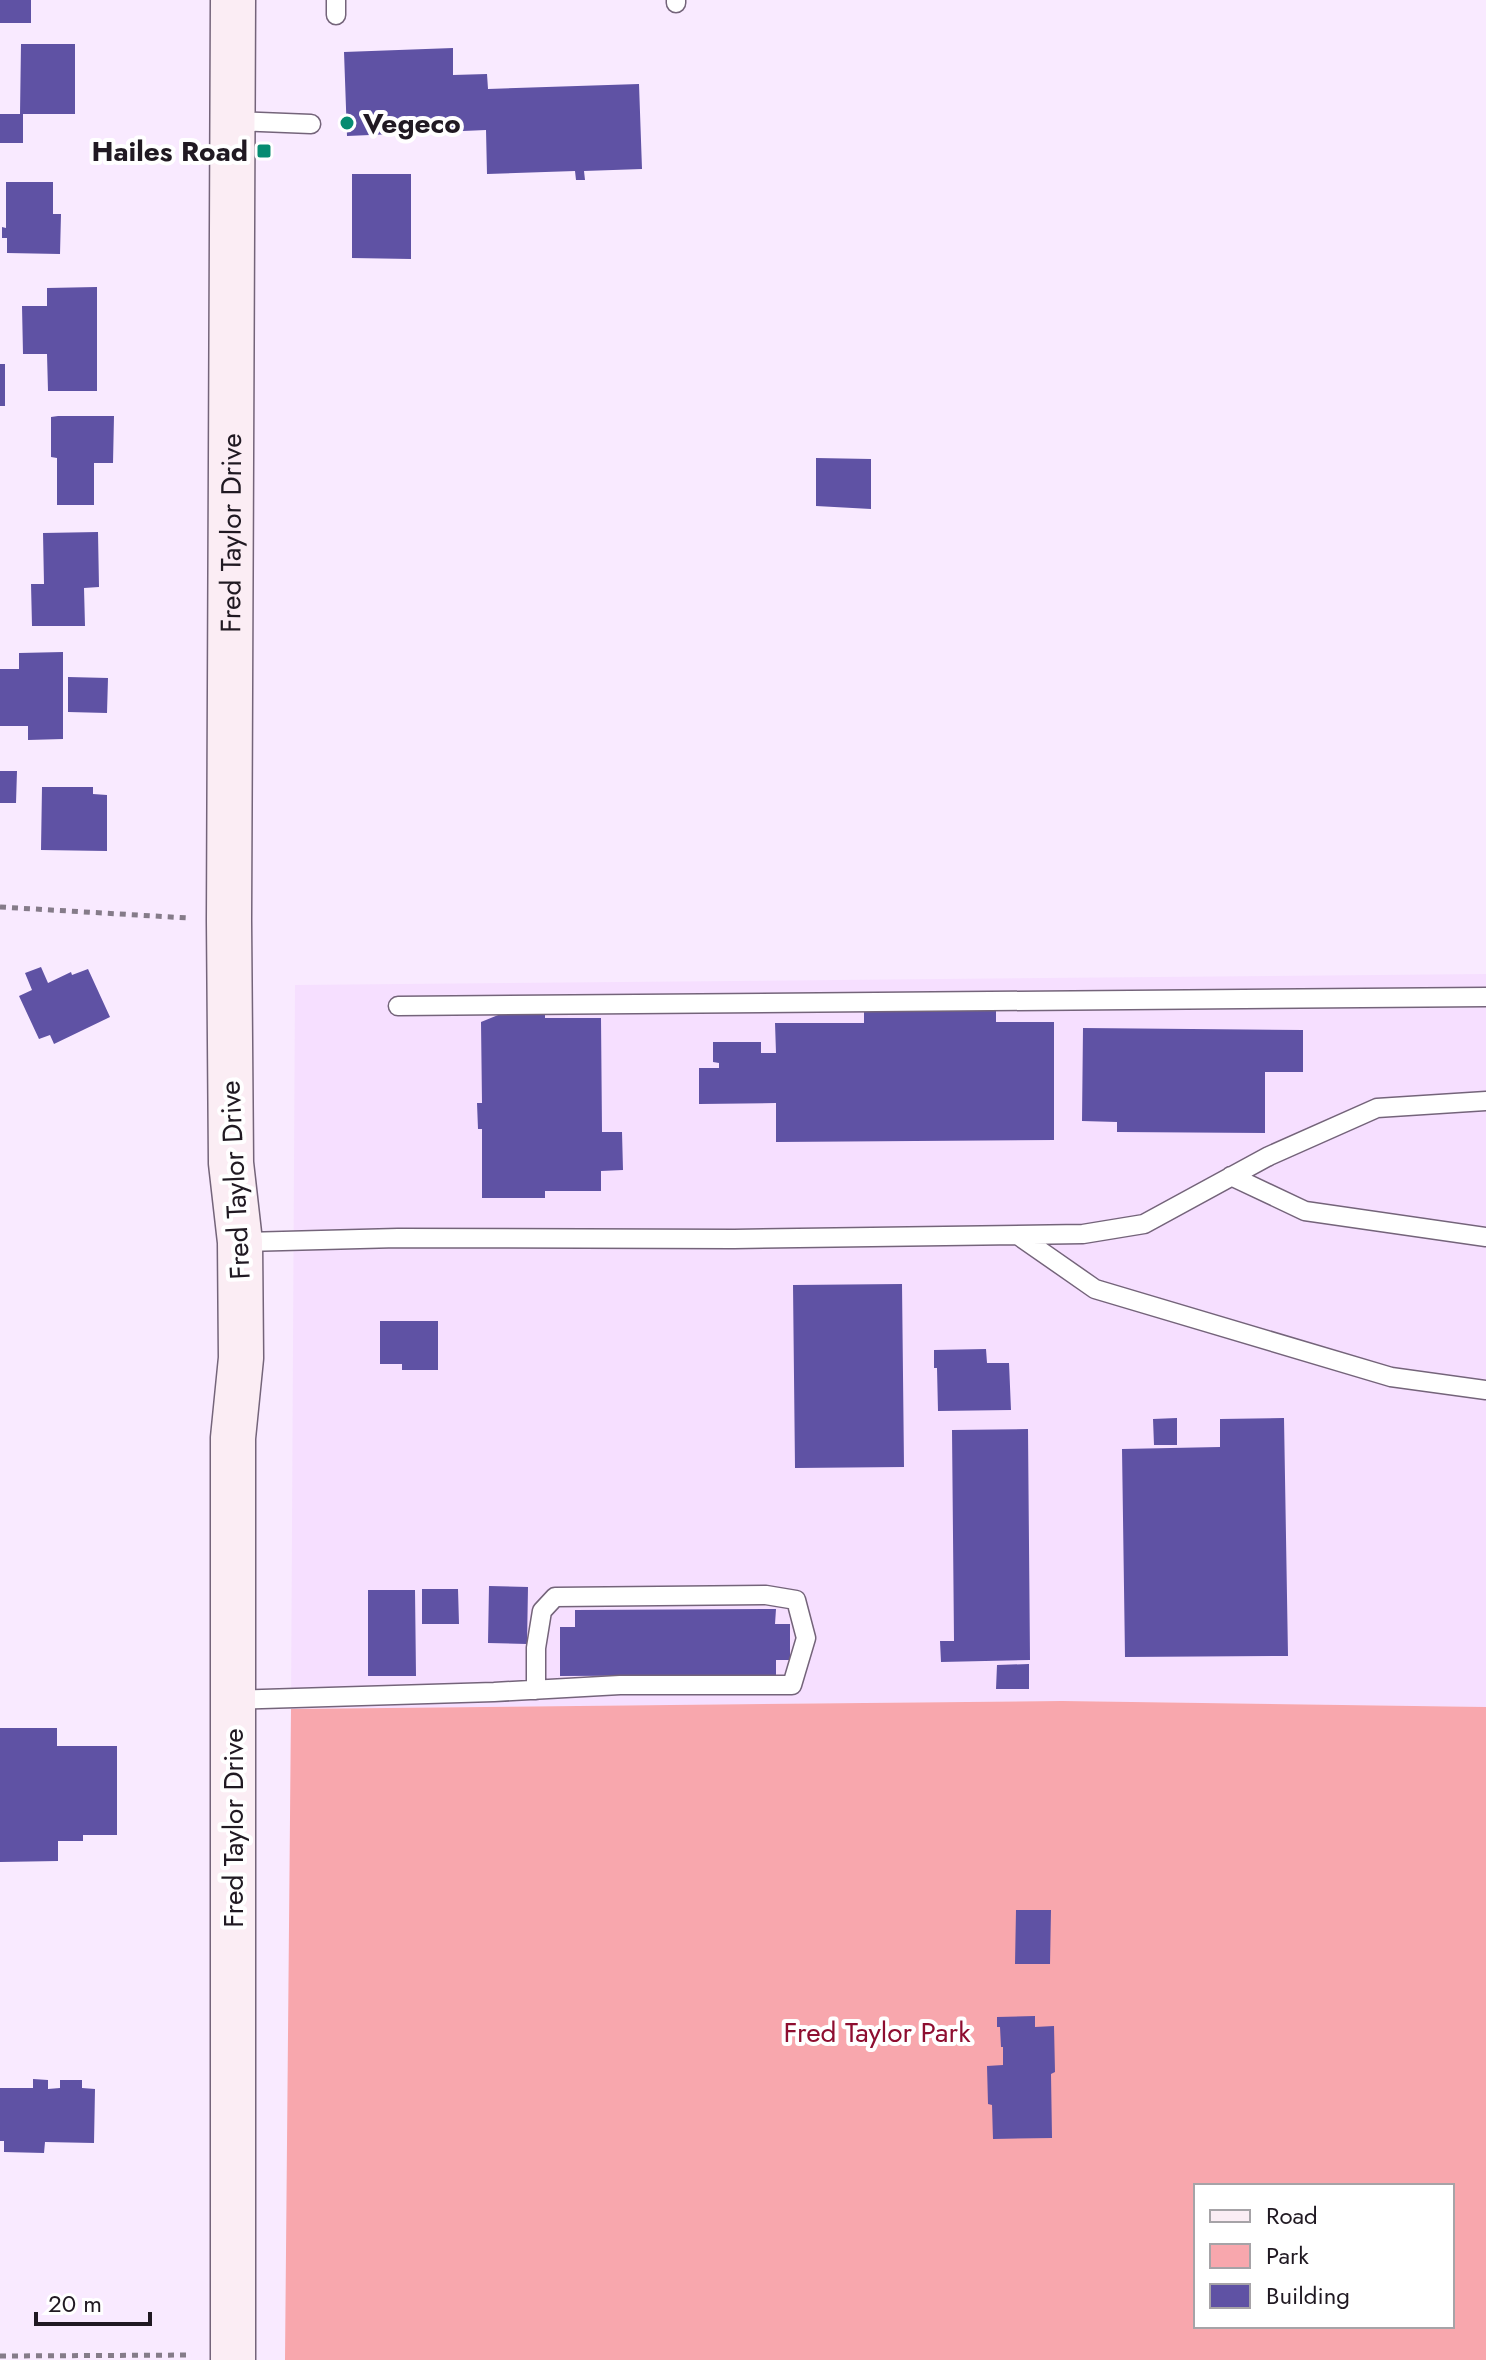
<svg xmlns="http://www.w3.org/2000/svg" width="1486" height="2360" viewBox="0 0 1486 2360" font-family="Jost,sans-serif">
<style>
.built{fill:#f6dfff}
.green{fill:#f8a7ad;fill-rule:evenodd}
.building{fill:#5f52a4}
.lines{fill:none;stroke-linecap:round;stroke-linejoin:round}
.lane-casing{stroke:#74647a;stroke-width:21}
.secondary-casing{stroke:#74647a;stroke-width:47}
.path{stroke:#857b89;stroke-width:5;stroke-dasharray:6 6;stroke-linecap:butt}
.lane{stroke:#fff;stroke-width:18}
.secondary{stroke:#fbedf4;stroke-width:44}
.poi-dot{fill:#068b71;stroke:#fff;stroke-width:3}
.labels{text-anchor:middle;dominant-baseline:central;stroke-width:8;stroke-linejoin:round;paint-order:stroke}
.poi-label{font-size:28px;font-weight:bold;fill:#201922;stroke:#fff;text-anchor:start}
.street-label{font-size:28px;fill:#201922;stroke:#fff}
.park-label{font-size:28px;fill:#8e0e30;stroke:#fff}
</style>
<rect width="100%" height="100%" fill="#f9eaff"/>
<path class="built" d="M1486 974V1707L1062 1701 291 1709 295 985Z"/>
<path class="green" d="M1062 1701 1486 1707V2360H285L291 1709ZM1196 2186H1452V2326H1196Z"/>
<path class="building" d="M0 0H31V23H0Z
M21 44H75V114H20Z
M453 48V75L487 74 488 89 639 84 642 169 584 171 585 180H576L575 171 487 174 486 130 347 136 344 52Z
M0 114H23V143H0Z
M352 174H411V259L352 258Z
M6 182H53V214H61L60 254 7 253V238H2V227L6 228Z
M97 287V391H48L47 354H23L22 306H47V288Z
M0 364H5V406H0Z
M58 416H114L113 463H94V505H57V458L51 457V417Z
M816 458 871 459V509L816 506Z
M98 532 99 587 84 588 85 626H32L31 584H44L43 533Z
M63 652V739L28 740V726H0V669H19V653Z
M68 677 108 678 107 713 68 712Z
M0 771H17L16 803H0Z
M42 787H93V794L107 795V851L41 850Z
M41 967 48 983 71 972 72 975 88 969 110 1017 54 1044 50 1035 39 1039 19 996 32 990 25 973Z
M996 1009V1022H1054V1140L776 1142V1103L699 1104V1068H719V1063L713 1062V1042H761V1053H776L775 1023H864V1010Z
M508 1011H545V1018H601L602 1132H622L623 1170 601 1171V1191H545V1198H482V1129H478L477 1103H482L481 1022Z
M1083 1028 1303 1030V1072H1265V1133L1117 1132V1122L1082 1121Z
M902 1284 904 1467 795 1468 793 1285Z
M380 1321H438V1370H402V1364H380Z
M986 1349 987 1363H1009L1011 1410 938 1411 937 1368H934V1350Z
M1177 1418V1445H1154L1153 1419Z
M1284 1418 1288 1656 1125 1657 1122 1449 1220 1447V1419Z
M1028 1429 1030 1660 941 1662 940 1641H954L952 1430Z
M489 1586 528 1587 527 1644 488 1643Z
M422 1589H458L459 1624H422Z
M368 1590H415L416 1676H368Z
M776 1609 775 1624H790V1660H776V1675L560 1676V1627H575V1610Z
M1029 1664V1689H996L997 1665Z
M0 1728H57V1746H117V1835H83V1841H58V1861L0 1862Z
M1016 1910H1051L1050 1964H1015Z
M1035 2016V2027L1054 2026 1055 2072 1051 2074 1052 2138 993 2139 992 2105 988 2104 987 2066 1003 2065V2047H1001L1000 2027H997V2017Z
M33 2079 48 2080V2089L60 2088V2080H82V2088L95 2089 94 2143 45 2142 44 2153 4 2152V2141H0V2088H33Z"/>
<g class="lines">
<g class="lane-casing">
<path id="lane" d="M336 0V15
M676 3V0
M233 121 311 124
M398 1006 1486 997
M1231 1176 1305 1211 1486 1237
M1019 1236 1095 1289 1391 1377 1486 1390
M240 1242 398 1238 734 1239 1083 1234 1144 1224 1269 1156 1377 1108 1486 1101
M233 1700 494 1692 620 1685H792L806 1638 796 1600 766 1595 555 1597 542 1611 536 1648V1690"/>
</g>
<g class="secondary-casing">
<g id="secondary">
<path id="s1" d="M233 2360V1438L241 1358 240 1242 231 1163 229 921 233 0"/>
</g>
</g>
<path class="path" d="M0 907 188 918
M0 2356 192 2355"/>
<use href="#lane" class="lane"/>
<use href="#secondary" class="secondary"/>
</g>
<g class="poi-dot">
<circle cx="347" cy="123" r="8"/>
<rect x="256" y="143" width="16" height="16" rx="4"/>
</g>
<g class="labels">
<g class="poi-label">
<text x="363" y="123">Vegeco</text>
<text x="248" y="151" text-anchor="end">Hailes Road</text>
</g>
<g class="street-label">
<text stroke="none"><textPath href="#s1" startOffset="1828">Fred Taylor Drive</textPath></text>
<text transform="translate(235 1180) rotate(-93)">Fred Taylor Drive</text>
<text transform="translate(233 1828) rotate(-90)">Fred Taylor Drive</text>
</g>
<g class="park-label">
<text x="877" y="2032">Fred Taylor Park</text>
</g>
</g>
<rect x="1194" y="2184" width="260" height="144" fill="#ffffff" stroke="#a6a3a7" stroke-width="2"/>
<rect x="1210" y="2210" width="40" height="12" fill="#fbedf4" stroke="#a6a3a7" stroke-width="2"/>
<text x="1266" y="2224" font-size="24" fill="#201922">Road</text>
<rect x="1210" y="2244" width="40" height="24" fill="#f8a7ad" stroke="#a6a3a7" stroke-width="2"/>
<text x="1266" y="2264" font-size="24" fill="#201922">Park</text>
<rect x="1210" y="2284" width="40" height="24" fill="#5f52a4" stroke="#a6a3a7" stroke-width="2"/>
<text x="1266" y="2304" font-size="24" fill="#201922">Building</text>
<path d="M36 2312v12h114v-12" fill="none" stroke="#201922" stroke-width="4"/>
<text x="48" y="2312" font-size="24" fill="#201922" stroke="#ffffff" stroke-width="6" paint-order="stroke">20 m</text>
</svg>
